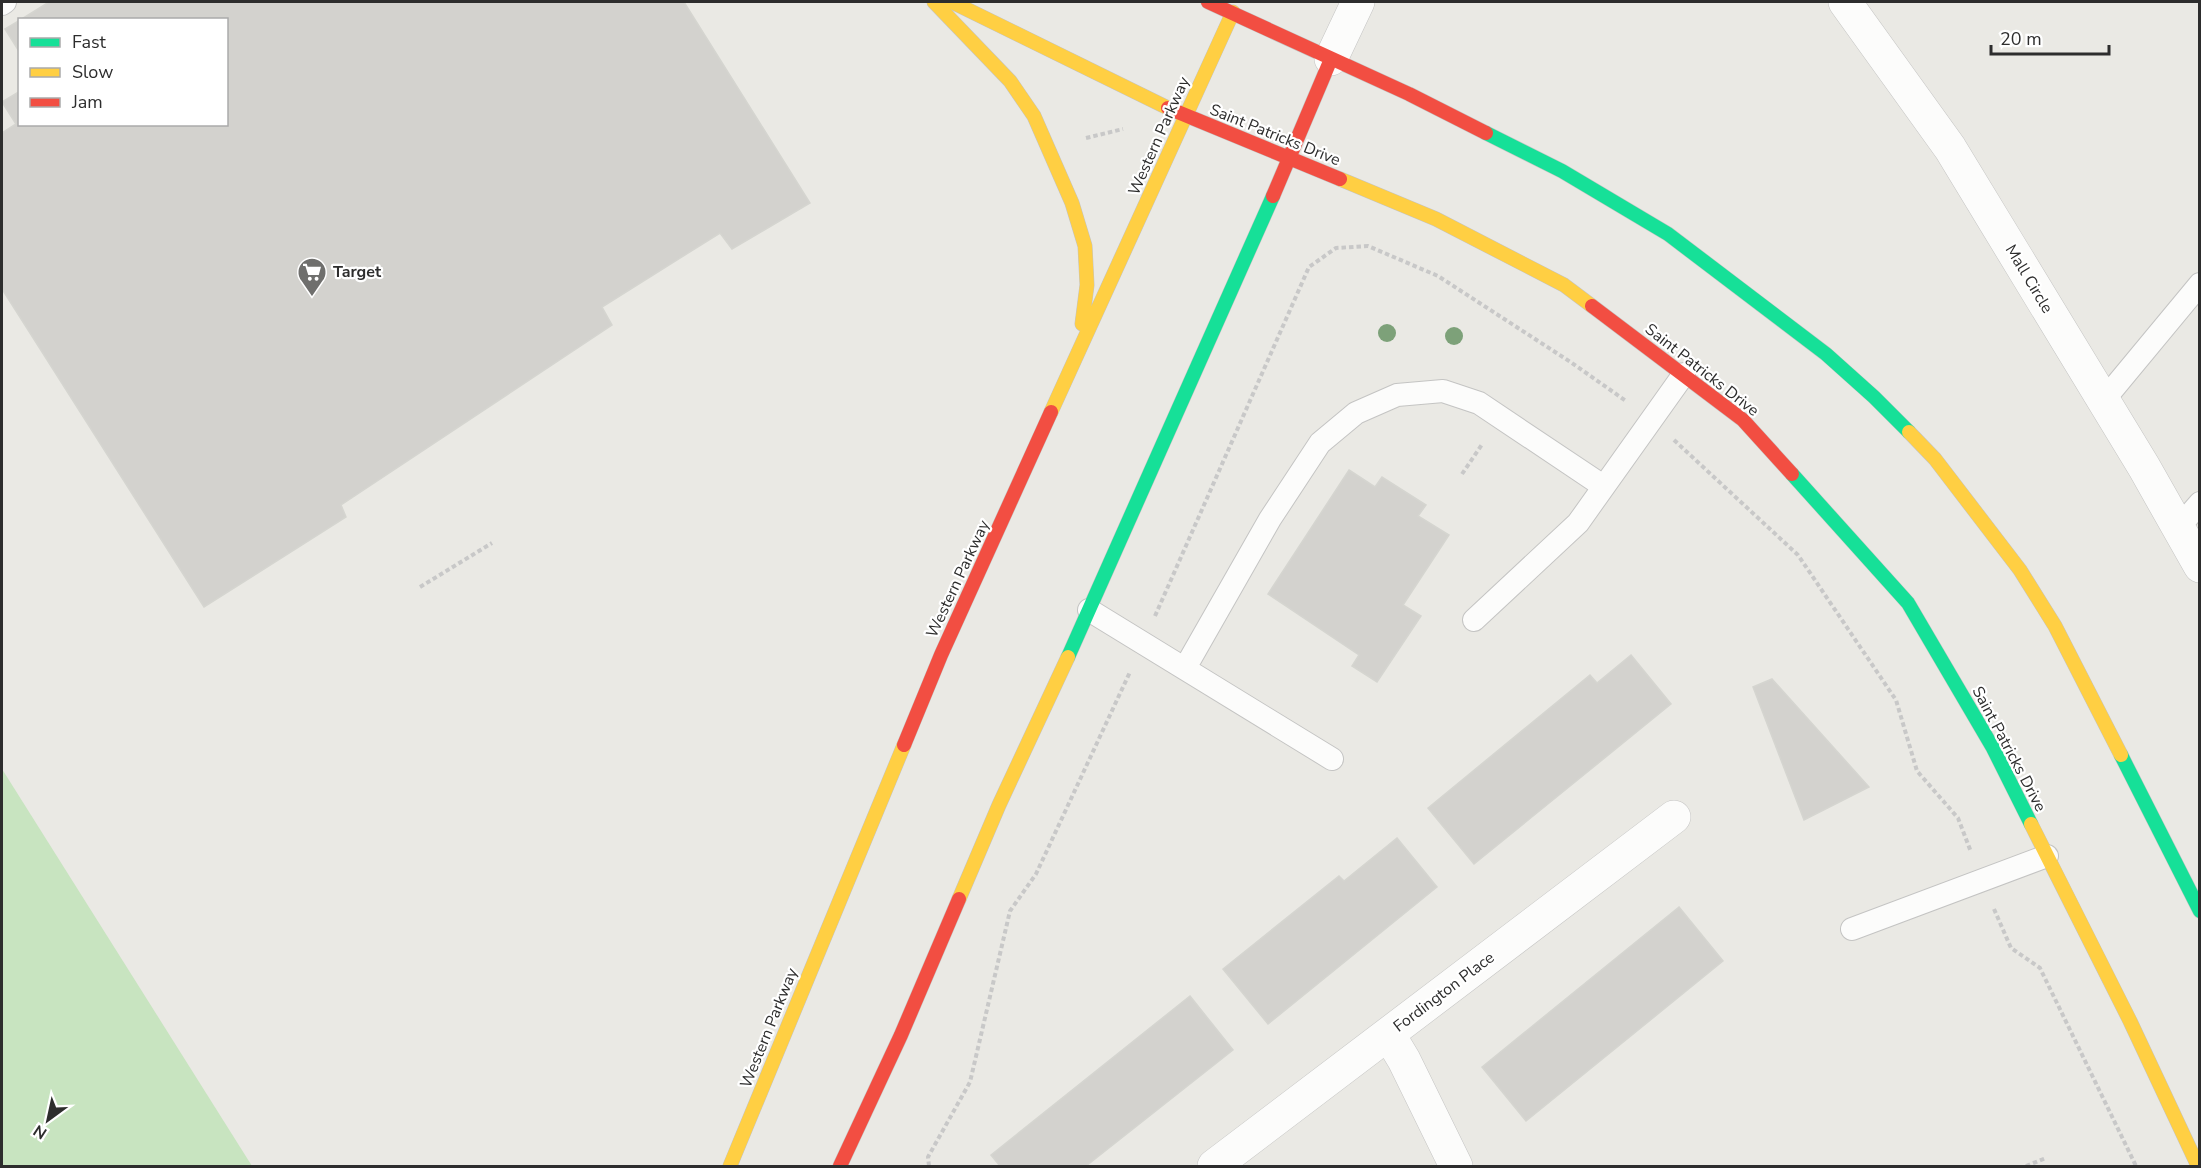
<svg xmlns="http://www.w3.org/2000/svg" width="2201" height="1168" viewBox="0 0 2201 1168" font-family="'Nunito Sans',sans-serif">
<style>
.green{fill:#c8e4c0}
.building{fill:#d3d2ce;stroke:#d5d5d0;stroke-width:1.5}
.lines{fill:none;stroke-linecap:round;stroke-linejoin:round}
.lane-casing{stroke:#c4c4c3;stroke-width:24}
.street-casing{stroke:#c4c4c3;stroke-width:34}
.fast-casing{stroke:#c4c4c3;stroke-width:15}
.slow-casing{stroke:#c4c4c3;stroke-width:15}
.jam-casing{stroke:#c4c4c3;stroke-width:15}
.path{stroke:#c8c8c8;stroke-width:4;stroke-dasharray:4.5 3;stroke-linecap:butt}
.lane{stroke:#fcfcfb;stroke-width:22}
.street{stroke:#fcfcfb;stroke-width:33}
.fast{stroke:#16e098;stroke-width:14}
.slow{stroke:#ffcf43;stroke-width:14}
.jam{stroke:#f24e42;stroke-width:14}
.tree{fill:#7da179}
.labels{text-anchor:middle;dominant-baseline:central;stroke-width:4.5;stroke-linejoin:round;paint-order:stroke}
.street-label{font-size:16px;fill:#2d2d2d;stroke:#fff}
.poi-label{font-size:16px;font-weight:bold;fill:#2d2d2d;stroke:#fff;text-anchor:start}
</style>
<rect width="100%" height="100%" fill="#eae9e4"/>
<path class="green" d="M2 769 252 1166H2Z"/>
<path class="building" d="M49 2H684L810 203 732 249 720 233 602 307 612 325 341 505 346 517 204 607 2 289V133L16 124 2 102 20 91V124H226V20H20Z
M20 20V53L5 29Z
M1349 470 1375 487 1382 477 1426 505 1418 516 1449 535 1403 605 1421 616 1377 682 1352 666 1359 655 1268 594Z
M1631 655 1671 704 1474 864 1428 808 1590 675 1597 683Z
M1772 679 1869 787 1804 820 1753 687Z
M1397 838 1437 887 1268 1024 1223 969 1339 876 1344 881Z
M1679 907 1723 961 1526 1121 1482 1067Z
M1190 996 1233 1050 1086 1166H1000L991 1155Z"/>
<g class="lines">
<g class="lane-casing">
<path id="lane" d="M2 4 5 2
M2103 401 2200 284
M2179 527 2200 503
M1089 610 1332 759
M1474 620 1578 523 1684 374
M1185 668 1270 519 1320 443 1356 413 1397 395 1443 391 1479 403 1603 486
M1852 929 2047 856"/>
</g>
<g class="street-casing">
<path id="street" d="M1845 2 1950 148 2144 467 2200 566
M1331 59 1358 2
M1389 1035 1404 1060 1456 1166
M1214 1166 1674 817"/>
</g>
<g class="fast-casing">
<path id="fast" d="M1486 133 1562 171 1668 234 1826 354 1874 397 1909 432
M1792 474 1908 603 1993 748 2031 824
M1068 657 1273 196
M2121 755 2200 911"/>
</g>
<g class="slow-casing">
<path id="slow" d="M934 2 1010 81 1034 116 1072 203 1085 246 1087 285 1082 324
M952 2 1168 108
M1340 179 1436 219 1564 285 1592 306
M1051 412 1233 12
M1909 432 1935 459 2020 570 2055 626 2121 755
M2031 824 2130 1021 2198 1166
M959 899 999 805 1068 657
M730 1166 904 745"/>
</g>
<g class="jam-casing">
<path id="jam" d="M1208 2 1409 94 1486 133
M1168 108 1340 179
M1273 196 1331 59
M1592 306 1743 420 1792 474
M904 745 941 655 1051 412
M840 1166 901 1035 959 899"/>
</g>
<path class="path" d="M1086 138 1123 129
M1674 440 1798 555 1896 700 1917 771 1958 818 1971 852
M1462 474 1483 443
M420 587 492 543
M1155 616 1309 267 1336 248 1368 246 1438 276 1572 363 1626 401
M1994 909 2011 948 2040 968 2136 1166
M929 1166 928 1157 970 1082 1010 911 1036 874 1130 672
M2026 1166 2046 1158"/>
<use href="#lane" class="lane"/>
<use href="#street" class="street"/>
<use href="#fast" class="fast"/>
<use href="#slow" class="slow"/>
<use href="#jam" class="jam"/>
</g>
<g class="tree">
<circle cx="1387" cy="333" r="9"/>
<circle cx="1454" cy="336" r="9"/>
</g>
<defs>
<g id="supermarket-pin" transform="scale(1.5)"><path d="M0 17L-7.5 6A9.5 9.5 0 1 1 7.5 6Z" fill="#6f6f6d" stroke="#fff"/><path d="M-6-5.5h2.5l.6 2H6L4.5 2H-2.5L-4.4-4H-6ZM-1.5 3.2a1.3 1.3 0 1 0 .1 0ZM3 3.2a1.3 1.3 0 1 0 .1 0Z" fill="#fff"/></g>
</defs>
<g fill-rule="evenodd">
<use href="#supermarket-pin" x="312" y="272"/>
</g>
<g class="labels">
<g class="street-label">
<text transform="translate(1275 135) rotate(22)">Saint Patricks Drive</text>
<text transform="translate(1159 136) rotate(-66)">Western Parkway</text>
<text transform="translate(2029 279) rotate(59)">Mall Circle</text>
<text transform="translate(1702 370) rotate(38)">Saint Patricks Drive</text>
<text transform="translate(958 579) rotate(-65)">Western Parkway</text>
<text transform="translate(2009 749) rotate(62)">Saint Patricks Drive</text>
<text transform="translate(1444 992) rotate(-37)">Fordington Place</text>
<text transform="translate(769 1028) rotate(-68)">Western Parkway</text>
</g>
<g class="poi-label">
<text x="333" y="272">Target</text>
</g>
</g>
<rect width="2201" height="1168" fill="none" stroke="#2d2d2d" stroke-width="6"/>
<rect x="18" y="18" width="210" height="108" fill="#ffffff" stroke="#ababab" stroke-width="1.5"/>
<rect x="30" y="38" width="30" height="9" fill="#16e098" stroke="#ababab" stroke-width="1.5"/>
<text x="72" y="48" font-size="18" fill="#2d2d2d">Fast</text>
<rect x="30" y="68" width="30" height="9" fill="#ffcf43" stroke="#ababab" stroke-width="1.5"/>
<text x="72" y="78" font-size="18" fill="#2d2d2d">Slow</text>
<rect x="30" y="98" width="30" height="9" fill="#f24e42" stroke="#ababab" stroke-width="1.5"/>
<text x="72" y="108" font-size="18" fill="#2d2d2d">Jam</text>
<g transform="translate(48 1120) rotate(213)" stroke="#ffffff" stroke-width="4.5" paint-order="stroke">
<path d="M0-4.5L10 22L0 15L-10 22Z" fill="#2d2d2d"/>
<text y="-9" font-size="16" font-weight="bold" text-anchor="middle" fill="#2d2d2d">N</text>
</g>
<path d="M1991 45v9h118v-9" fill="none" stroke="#2d2d2d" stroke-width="3"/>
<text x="2000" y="45" font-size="18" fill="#2d2d2d" stroke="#ffffff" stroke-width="4.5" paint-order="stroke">20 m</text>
</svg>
